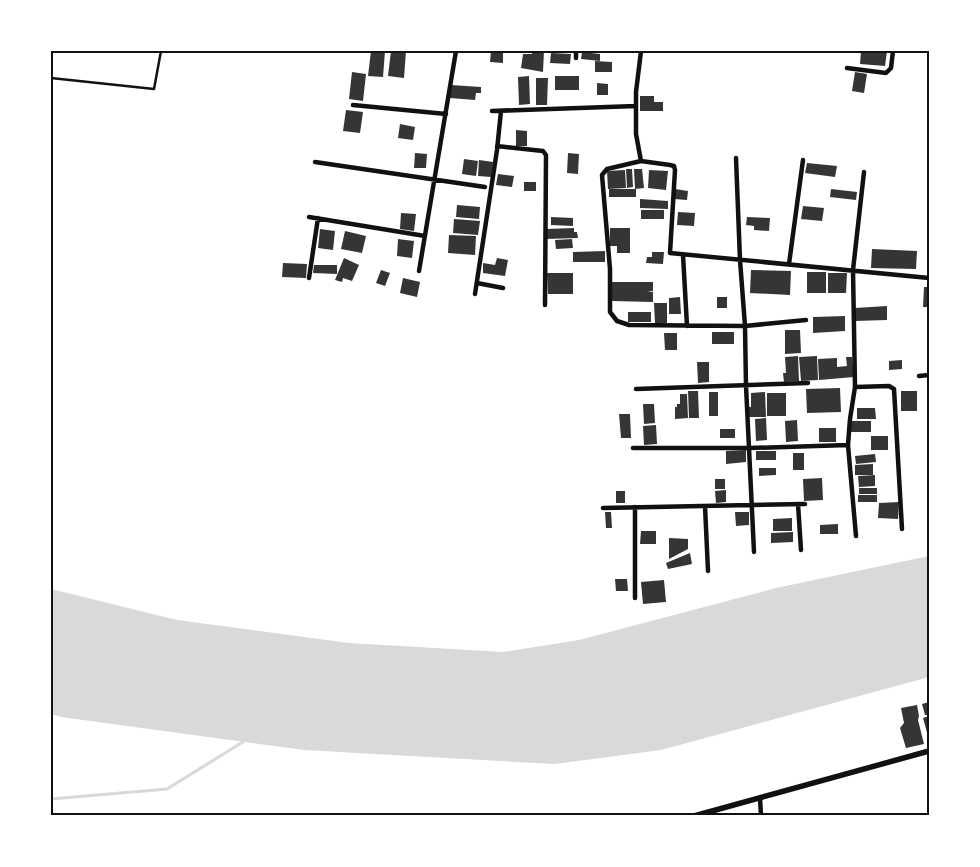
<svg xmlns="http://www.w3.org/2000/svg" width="980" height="867" viewBox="0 0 980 867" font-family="'Archivo Narrow',sans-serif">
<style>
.water{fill:#d9d9d9}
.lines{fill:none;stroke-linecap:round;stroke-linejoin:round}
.stream{stroke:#d9d9d9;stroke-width:3}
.building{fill:#353535}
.service{stroke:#111;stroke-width:2.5}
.minor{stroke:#111;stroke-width:4.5}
.tertiary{stroke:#111;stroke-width:5.5}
.neatline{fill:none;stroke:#111;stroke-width:2}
</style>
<rect width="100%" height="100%" fill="#fff"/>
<path class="water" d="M929 556V677L661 750 555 764 304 750 61 717 51 714V589L177 620 349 643 503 652 579 640 776 588Z"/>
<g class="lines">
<path class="stream" d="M51 799 167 789 246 740"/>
</g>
<path class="building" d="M371 51H385L383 77 368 76Z
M391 51H406L404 78 388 76Z
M491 51H503V63L490 62Z
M532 51H544L543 72 521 68 523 54H532Z
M861 51H887L885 66 860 64Z
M582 52 600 54V61L581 59Z
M551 53 571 54 570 64 550 63Z
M595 61 612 62V72H595Z
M352 72 366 74 363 101 349 99Z
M855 72 867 74 864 93 852 91Z
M529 76 530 104 519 105 518 77Z
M555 76H579V90H555Z
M536 78H548L547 105H536Z
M597 83 608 84V95H597Z
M451 85 481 87V93H476L475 100 450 98Z
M640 96H654V102H663V111H640Z
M346 110 363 112 360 133 343 131Z
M400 124 415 127 413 140 398 138Z
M516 130 527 131V146H516Z
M415 153 427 154 426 168H414Z
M568 153 579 154 578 174 567 173Z
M464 159 478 161 476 176 462 174Z
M479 160 493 162 491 177 478 176Z
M807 163 837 166 835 177 805 173Z
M626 169H632L633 187 627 188Z
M634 169H642L644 188 635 189Z
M625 170 626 188 608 189 607 171Z
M649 170 668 171 666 190 648 188Z
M498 174 514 176 512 187 496 185Z
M524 182H536V191H524Z
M609 189H636V197H609Z
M675 189 688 191 687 200 674 199Z
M831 189 857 192 856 200 830 197Z
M640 199 668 201V209L640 208Z
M457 205 480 207 479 219 456 217Z
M803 206 824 208 822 221 801 219Z
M641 210H664V219H641Z
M678 212 695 213 694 226 677 225Z
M401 213 416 214 414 231 400 229Z
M551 217 573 218V226L551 225Z
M747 217 770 218 769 231 754 230V226L746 225Z
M454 219 480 221 478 235 453 233Z
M574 228V232H577L578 238 546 239V229Z
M610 228H630V253H617V246H610Z
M320 229 335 231 333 250 318 248Z
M345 231 366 236 362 253 341 249Z
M927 232H929V248H927Z
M449 235 476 236 475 255 448 253Z
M398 239 414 241 412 258 397 256Z
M572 239 573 248 556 249 555 240Z
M872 249 917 251 916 269 871 268Z
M605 251V262H573V252Z
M652 252H664L663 264 646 263 647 257H652Z
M344 258 359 265 352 281 343 278 342 282 335 280Z
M497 258 508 260 505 276 483 273V263L495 265Z
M283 263 307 264 306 278 282 277Z
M314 265H337V274L313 273Z
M381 270 390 273 385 286 376 283Z
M751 270 791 271 790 295 750 293Z
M807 272H826V293H807Z
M547 273H573V294H548Z
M828 273H847L846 293H828Z
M403 278 420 282 417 297 400 293Z
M612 282H653V291H647L653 292V302L612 301Z
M924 287H929V307H923Z
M680 297 681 314H669V298Z
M717 297H727V308H717Z
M654 303H667V323H655Z
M887 306V320L855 321V308Z
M628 312H651V322H628Z
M845 316V331L813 333V317Z
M785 330H800L801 353 785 354Z
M712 332H734V344H712Z
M664 333H677V350H665Z
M798 356 799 381 784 382 783 373H786L785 357Z
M817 356 818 380 801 381 799 357Z
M846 357H852L854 377 819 380 818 359 837 358V367L847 366Z
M902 360V369L889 370V361Z
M697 362H709V382L698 383Z
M840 388 841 412 807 413 806 389Z
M688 391H698L699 418H689Z
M901 391H917V411H901Z
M709 392H718V416H709Z
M765 392 766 417H749V407H751V393Z
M767 393H786V416H767Z
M680 394H687L688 418 675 419V407H677V404H680Z
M643 404H654L655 423 644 424Z
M857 408H875L876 419H857Z
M619 414H630L631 438H621Z
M766 418 767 440 756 441 755 419Z
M797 420 798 441 786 442 785 421Z
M850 421H871V432H851Z
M656 425 657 444 644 445 643 426Z
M819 428H836V442H819Z
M720 429H735V438H720Z
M871 436H888V450H871Z
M746 450V462L726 464V451Z
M756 451H776V460H756Z
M793 453H804V470H793Z
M875 454 876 462 856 464 855 456Z
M873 464V475H855V465Z
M759 468H776V475L759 476Z
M875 475V486L859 487 858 476Z
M822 478 823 500 804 501 803 479Z
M715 479H725V489H715Z
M859 488H877V494H859Z
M726 490V502L716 503 715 491Z
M616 491H625V503H616Z
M858 495H877V502H858Z
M899 502 898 519 878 518 879 503Z
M605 512H611L612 528H606Z
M735 512H749V525L736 526Z
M792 518V531H773V519Z
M838 524V534H820V525Z
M641 531H656V544H640Z
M793 532V542L771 543V533Z
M669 538 688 539V549L669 559Z
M690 553 692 564 668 569 666 563Z
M615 579H627L628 591H616Z
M664 580 666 602 643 604 641 582Z
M929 702V715H925L922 704Z
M917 705 919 716 918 720 924 744 906 748 900 728 904 723 901 708Z
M929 716V736H928L923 718Z"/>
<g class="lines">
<path class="service" d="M51 78 154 89 161 51"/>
<path class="minor" d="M641 51 636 92V134L641 161 670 165 674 166 675 170 670 253 929 278
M576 58V51
M847 68 886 73 891 68 893 51
M353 105 446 114
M492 111 636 106
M497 146 543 151 546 155 545 305
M736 158 740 260 745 326 746 386 754 552
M641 161 607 169 602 175 610 269V312L617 321 629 325 745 326 806 320
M315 162 485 187
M309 217 425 236
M683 255 687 326
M789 264 803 160
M419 271 456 51
M309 278 318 218
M477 283 503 288
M475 294 497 150 501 111
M919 376 929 375
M855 387 889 386 894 389 902 529
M636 389 808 383
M633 448H750L848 445
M798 504 801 550
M705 506 708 571
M635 507V598
M603 508 805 504
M856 536 848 445 850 419 855 387 853 270 864 172
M760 798 761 816"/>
<path class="tertiary" d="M694 816 929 751"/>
</g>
<rect width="980" height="867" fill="none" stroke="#ffffff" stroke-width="105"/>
<rect x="52" y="52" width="876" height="762" class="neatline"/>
</svg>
